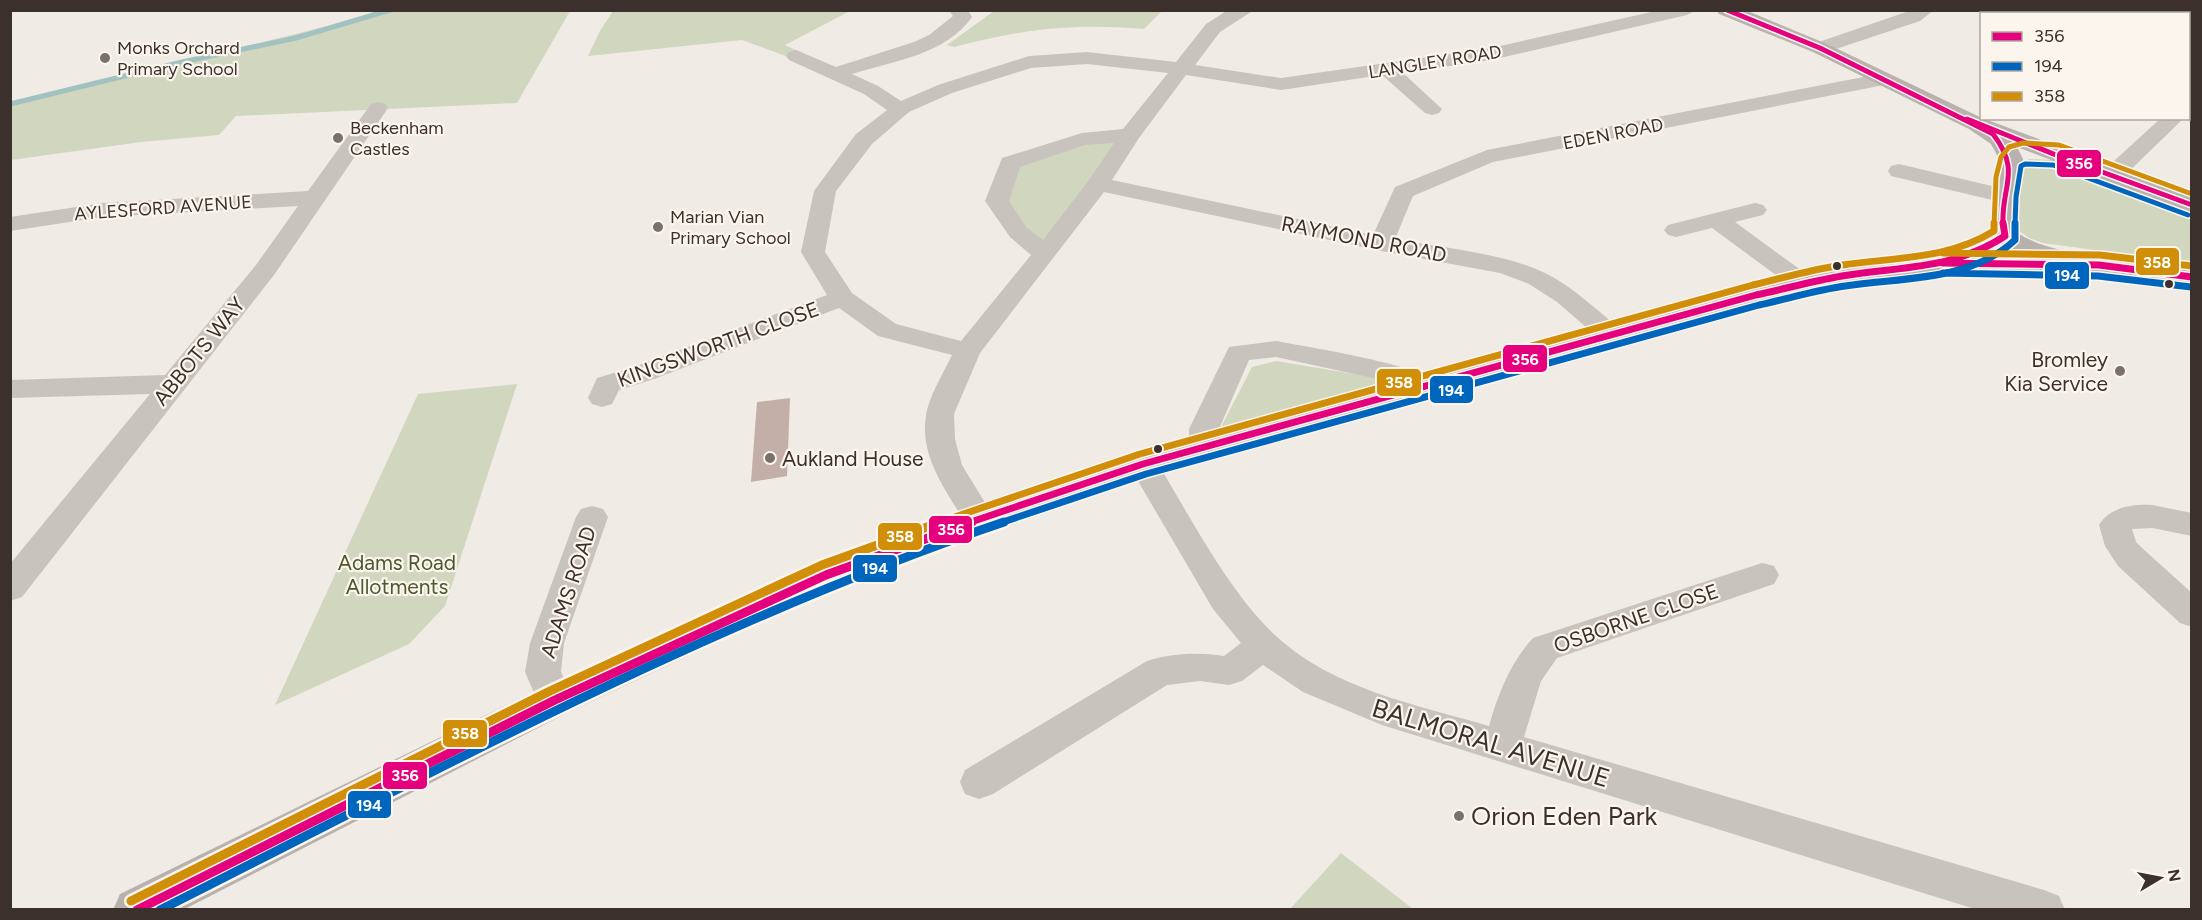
<svg xmlns="http://www.w3.org/2000/svg" width="2202" height="920" viewBox="0 0 2202 920" font-family="Figtree,sans-serif">
<style>
.green{fill:#d1d6bf}
.lines{fill:none;stroke-linecap:round;stroke-linejoin:round}
.stream{stroke:#a1c2c1;stroke-width:5}
.building{fill:#c3afa7}
.minor{fill:#c9c3be;fill-rule:evenodd}
.major{fill:#b8b1ad;fill-rule:evenodd}
.bus-1-far2-casing{stroke:#fbf5ee;stroke-width:8}
.bus-1-far1-casing{stroke:#fbf5ee;stroke-width:10}
.bus-1-casing{stroke:#fbf5ee;stroke-width:14}
.bus-2-far2-casing{stroke:#fbf5ee;stroke-width:8}
.bus-2-far1-casing{stroke:#fbf5ee;stroke-width:10}
.bus-2-casing{stroke:#fbf5ee;stroke-width:14}
.bus-3-far2-casing{stroke:#fbf5ee;stroke-width:8}
.bus-3-far1-casing{stroke:#fbf5ee;stroke-width:10}
.bus-3-casing{stroke:#fbf5ee;stroke-width:14}
.bus-1-far2{stroke:#e5007d;stroke-width:5}
.bus-1-far1{stroke:#e5007d;stroke-width:7}
.bus-1{stroke:#e5007d;stroke-width:9}
.bus-2-far2{stroke:#0065bd;stroke-width:5}
.bus-2-far1{stroke:#0065bd;stroke-width:7}
.bus-2{stroke:#0065bd;stroke-width:9}
.bus-3-far2{stroke:#d18e09;stroke-width:5}
.bus-3-far1{stroke:#d18e09;stroke-width:7}
.bus-3{stroke:#d18e09;stroke-width:9}
.poi-dot{fill:#7a716c;stroke:#fbf5ee;stroke-width:2}
.bus-dot{fill:#3b302b;stroke:#fbf5ee;stroke-width:2}
.labels{text-anchor:middle;dominant-baseline:central;stroke-width:4.5;stroke-linejoin:round;paint-order:stroke}
.far-poi-label{font-size:18px;fill:#3b302b;stroke:#fbf5ee;text-anchor:start}
.far-street-label{font-size:18px;fill:#3b302b;stroke:#fbf5ee}
.street-label{font-size:21px;fill:#3b302b;stroke:#fbf5ee}
.poi-label{font-size:21px;fill:#3b302b;stroke:#fbf5ee;text-anchor:end}
.park-label{font-size:21px;fill:#4a5a2e;stroke:#fbf5ee}
.near-street-label{font-size:26px;fill:#3b302b;stroke:#fbf5ee}
.near-poi-label{font-size:26px;fill:#3b302b;stroke:#fbf5ee;text-anchor:start}
.line-badge{stroke:#fbf5ee;stroke-width:2}
.badge-label{font-size:16px;text-anchor:middle;font-weight:bold;fill:#fff}
</style>
<rect width="100%" height="100%" fill="#f0ebe5"/>
<path class="green" d="M388 11H570L517 103 236 116 219 135 141 142 11 160 10 105Z
M613 11H850L785 45 803 53 791 58 742 40 588 56 600 31Z
M994 11V10L1162 11 1144 29C1071 23 1025 29 954 47L947 45Z
M1130 135 1045 254 997 201 1010 163 1082 139Z
M2030 159 2053 160 2191 209V263L2043 243 2029 238 2013 226 2021 162Z
M1276 361 1391 380 1219 431 1252 367Z
M517 384 445 606 409 644 275 705 418 394Z
M1341 853 1413 909H1290Z"/>
<g class="lines">
<path class="stream" d="M10 104 182 62 296 38 390 10"/>
</g>
<path class="building" d="M790 398 787 476 751 482 757 402Z"/>
<g class="lines">
<path class="minor" d="M949 10H968L972 17C946 55 892 61 852 74L878 86 901 101 938 85 1029 56 1087 52 1176 62 1206 24 1228 10H1254L1220 32 1195 65 1281 78 1491 48 1660 10H1696L1687 15 1491 60 1403 73 1442 109 1439 113 1432 115 1425 113 1382 75 1281 90 1186 75 1139 138 1112 180 1373 235 1395 187 1487 150 1884 73 1891 75 1894 79 1891 83 1884 85 1493 162 1413 196 1395 239C1441 248 1506 253 1547 274 1574 288 1597 310 1620 329L1624 335 1620 341 1611 343 1602 341 1557 302 1529 284 1500 273 1381 251 1104 192 980 353 954 414 955 439 962 465 995 519 990 527 979 530 968 527C948 493 919 457 926 416 928 398 944 372 952 355L878 336 839 308 654 379 619 390 612 404 602 407 592 404 588 398 597 378 634 367 827 295 801 252 814 191 856 134 887 110 864 94 789 60 786 56 789 52 796 50 836 67 914 42 929 35 953 16ZM1087 64 1168 73 1123 129 1082 133 1002 158 985 201 1010 237 1031 255 961 341 896 324 852 293 825 252 836 191 872 144 909 112 952 93 1031 68ZM1114 143 1089 180 1043 240 1026 227 1009 201 1020 167 1085 145Z
M1912 10H1934L1920 21 1827 52H1813L1810 48 1813 44Z
M378 102 385 104 388 108 274 275 22 597 10 601V564L150 394 10 398V380L165 375 256 265 298 206 103 217 10 231V217L103 203 308 191 371 104Z
M2161 118H2184L2119 181 2111 183 2103 181 2100 176 2103 171Z
M1899 164 2013 191 2017 196 2013 201 2005 203 1891 176 1888 171 1891 166Z
M1755 203 1763 205 1767 210 1763 215 1735 222 1813 279 1817 284 1813 289 1804 292 1795 289 1712 228 1676 237 1668 235 1664 230 1668 225Z
M1276 341C1306 347 1427 365 1441 386L1437 392 1427 395 1396 383 1276 357 1249 360 1219 429V446L1214 453 1204 456 1194 453 1189 446V429L1229 347Z
M1143 454 1154 457C1188 513 1229 593 1277 637 1334 689 1417 705 1489 726 1498 694 1510 663 1533 638L1762 563 1774 566 1779 575 1774 584 1557 658 1541 681 1524 737 2044 890 2059 896 2065 910H1978L1382 725 1303 692 1263 665 1242 681 1229 685 1200 681 1167 685 993 794 979 799 965 794 960 782 965 770 1147 661C1172 653 1198 652 1224 656L1241 643 1213 609 1128 464 1132 457Z
M2152 505 2192 513V536L2152 528 2132 529 2136 542 2142 548 2192 593V627L2180 623 2118 566 2105 546 2099 525C2110 507 2132 504 2152 505Z
M592 506 603 509 608 517 564 643 561 672 573 700 568 711 555 715 542 711 525 672 530 643 576 517 581 509Z"/>
<path class="major" d="M1716 10H1745L1827 44 1982 118 2192 196V213L2017 147 2023 159 2018 196V233C2051 257 2149 263 2192 269V285L2099 273 2048 274 1952 270 1841 284 1762 302 1154 472 986 530 839 585 569 712 183 910H113L120 894 541 688 813 565 962 512 1131 456 1756 287 1841 268 1952 254 2028 257 2007 250 1992 236V196L1999 159 1991 144 1969 129 1813 52 1719 14Z"/>
<g class="bus-1-far2-casing">
<path id="bus-1-far2" d="M1727 10 1820 48 1993 134C2022 172 2001 185 2003 225
M1967 119 2056 155 2192 205"/>
</g>
<g class="bus-1-far1-casing">
<path id="bus-1-far1" d="M1943 263 2099 265 2192 277
M968 523 1143 464 1756 295C1784 289 1813 281 1842 276 1901 266 1953 270 2005 236L2003 223"/>
</g>
<g class="bus-1-casing">
<path id="bus-1" d="M137 910 555 700 826 575 972 522"/>
</g>
<g class="bus-2-far2-casing">
<path id="bus-2-far2" d="M2015 225 2016 197 2021 166 2025 164 2053 165 2188 215"/>
</g>
<g class="bus-2-far1-casing">
<path id="bus-2-far1" d="M1943 273 2098 276 2191 287
M1000 523 1146 474 1759 305C1787 299 1816 290 1845 286 1902 277 1970 282 2015 240V223"/>
</g>
<g class="bus-2-casing">
<path id="bus-2" d="M160 910C436 771 711 621 1004 522"/>
</g>
<g class="bus-3-far2-casing">
<path id="bus-3-far2" d="M1994 225 1996 177 2001 157 2009 147 2023 143 2059 145 2192 194"/>
</g>
<g class="bus-3-far1-casing">
<path id="bus-3-far1" d="M1943 253 2100 255 2192 266
M937 523 1140 454 1753 285C1783 278 1813 269 1843 265 1896 257 1947 260 1994 231V223"/>
</g>
<g class="bus-3-casing">
<path id="bus-3" d="M131 901 550 691 822 565 941 522"/>
</g>
<use href="#bus-1-far2" class="bus-1-far2"/>
<use href="#bus-1-far1" class="bus-1-far1"/>
<use href="#bus-1" class="bus-1"/>
<use href="#bus-2-far2" class="bus-2-far2"/>
<use href="#bus-2-far1" class="bus-2-far1"/>
<use href="#bus-2" class="bus-2"/>
<use href="#bus-3-far2" class="bus-3-far2"/>
<use href="#bus-3-far1" class="bus-3-far1"/>
<use href="#bus-3" class="bus-3"/>
</g>
<g class="poi-dot">
<circle cx="105" cy="58" r="6"/>
<circle cx="338" cy="138" r="6"/>
<circle cx="658" cy="227" r="6"/>
<circle cx="2120" cy="371" r="6"/>
<circle cx="770" cy="458" r="6"/>
<circle cx="1459" cy="816" r="6"/>
</g>
<g class="bus-dot">
<circle cx="1837" cy="266" r="5"/>
<circle cx="2169" cy="284" r="5"/>
<circle cx="1158" cy="449" r="5"/>
</g>
<g class="labels">
<g class="far-poi-label">
<text x="117" y="48">Monks Orchard<tspan x="117" dy="21">Primary School</tspan></text>
<text x="350" y="128">Beckenham<tspan x="350" dy="21">Castles</tspan></text>
<text x="670" y="217">Marian Vian<tspan x="670" dy="21">Primary School</tspan></text>
</g>
<g class="far-street-label">
<text transform="translate(1435 62) rotate(-9)">LANGLEY ROAD</text>
<text transform="translate(1613 134) rotate(-11)">EDEN ROAD</text>
<text transform="translate(163 208) rotate(-4)">AYLESFORD AVENUE</text>
</g>
<g class="street-label">
<text transform="translate(1364 239) rotate(11)">RAYMOND ROAD</text>
<text transform="translate(718 344) rotate(-20)">KINGSWORTH CLOSE</text>
<text transform="translate(199 351) rotate(-51)">ABBOTS WAY</text>
<text transform="translate(568 592) rotate(-72)">ADAMS ROAD</text>
<text transform="translate(1636 618) rotate(-19)">OSBORNE CLOSE</text>
</g>
<g class="poi-label">
<text x="2108" y="359">Bromley<tspan x="2108" dy="24">Kia Service</tspan></text>
<text x="782" y="458" text-anchor="start">Aukland House</text>
</g>
<g class="park-label">
<text x="397" y="562">Adams Road<tspan x="397" dy="24">Allotments</tspan></text>
</g>
<g class="near-street-label">
<text transform="translate(1491 743) rotate(17)">BALMORAL AVENUE</text>
</g>
<g class="near-poi-label">
<text x="1471" y="816">Orion Eden Park</text>
</g>
</g>
<g class="line-badge">
<rect x="2056" y="149" width="46" height="29" rx="6" fill="#e5007d"/>
<rect x="2135" y="247" width="45" height="29" rx="6" fill="#d18e09"/>
<rect x="2044" y="261" width="46" height="29" rx="6" fill="#0065bd"/>
<rect x="1502" y="344" width="46" height="29" rx="6" fill="#e5007d"/>
<rect x="1376" y="368" width="46" height="29" rx="6" fill="#d18e09"/>
<rect x="1429" y="375" width="45" height="29" rx="6" fill="#0065bd"/>
<rect x="928" y="515" width="45" height="29" rx="6" fill="#e5007d"/>
<rect x="877" y="522" width="46" height="29" rx="6" fill="#d18e09"/>
<rect x="852" y="554" width="46" height="29" rx="6" fill="#0065bd"/>
<rect x="442" y="719" width="46" height="29" rx="6" fill="#d18e09"/>
<rect x="382" y="761" width="46" height="29" rx="6" fill="#e5007d"/>
<rect x="347" y="790" width="45" height="29" rx="6" fill="#0065bd"/>
</g>
<g class="badge-label">
<text x="2079" y="169">356</text>
<text x="2157" y="268">358</text>
<text x="2067" y="281">194</text>
<text x="1525" y="365">356</text>
<text x="1399" y="388">358</text>
<text x="1451" y="396">194</text>
<text x="951" y="535">356</text>
<text x="900" y="542">358</text>
<text x="875" y="574">194</text>
<text x="465" y="739">358</text>
<text x="405" y="781">356</text>
<text x="369" y="811">194</text>
</g>
<rect width="2202" height="920" fill="none" stroke="#3b302b" stroke-width="24"/>
<rect x="1980" y="12" width="210" height="108" fill="#fbf5ee" stroke="#aea6a0" stroke-width="1.5"/>
<rect x="1992" y="32" width="30" height="9" fill="#e5007d" stroke="#aea6a0" stroke-width="1.5"/>
<text x="2034" y="42" font-size="18" fill="#3b302b">356</text>
<rect x="1992" y="62" width="30" height="9" fill="#0065bd" stroke="#aea6a0" stroke-width="1.5"/>
<text x="2034" y="72" font-size="18" fill="#3b302b">194</text>
<rect x="1992" y="92" width="30" height="9" fill="#d18e09" stroke="#aea6a0" stroke-width="1.5"/>
<text x="2034" y="102" font-size="18" fill="#3b302b">358</text>
<g transform="translate(2160 878) rotate(80)" stroke="#fbf5ee" stroke-width="4.5" paint-order="stroke">
<path d="M0-4.5L10 22L0 15L-10 22Z" fill="#3b302b"/>
<text y="-9" font-size="16" font-weight="bold" text-anchor="middle" fill="#3b302b">N</text>
</g>
</svg>
